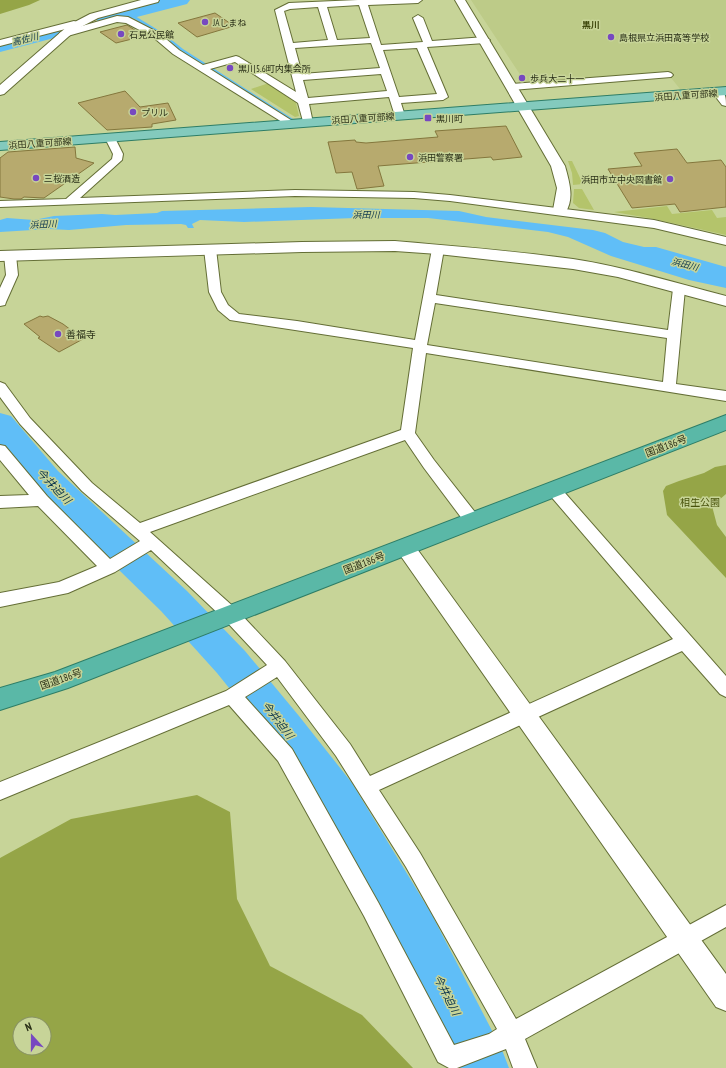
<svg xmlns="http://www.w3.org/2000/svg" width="726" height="1068" viewBox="0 0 726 1068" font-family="'PT Sans Narrow','Noto Sans JP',sans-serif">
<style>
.built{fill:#bdcb88}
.green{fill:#b4c46b}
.forest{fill:#95a547;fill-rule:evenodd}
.water{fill:#60bef7}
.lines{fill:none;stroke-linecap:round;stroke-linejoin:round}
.stream{fill:#60bef7;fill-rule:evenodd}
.river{fill:#60bef7;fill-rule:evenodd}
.building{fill:#b7aa6e;stroke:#84773d}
.minor-casing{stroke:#646e36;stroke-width:2}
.tertiary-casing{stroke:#646e36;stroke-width:2}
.primary-casing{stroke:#2e7d66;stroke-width:2}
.trunk-casing{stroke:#2e7d66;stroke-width:2}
.minor{fill:#fff;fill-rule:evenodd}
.tertiary{fill:#fff;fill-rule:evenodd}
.primary{fill:#83cabd;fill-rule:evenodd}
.trunk{fill:#5ab8a7;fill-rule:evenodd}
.poi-dot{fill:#7748c0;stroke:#c7d498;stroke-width:1.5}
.labels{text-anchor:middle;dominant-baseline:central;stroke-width:3;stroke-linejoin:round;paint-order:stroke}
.far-poi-label{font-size:9px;fill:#292e16;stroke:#c7d498;text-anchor:start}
.far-neighbourhood-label{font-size:9px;font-weight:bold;fill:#414a0f;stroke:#c7d498}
.far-water-label{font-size:9px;font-style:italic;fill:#0d364d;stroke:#c7d498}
.far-street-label{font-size:9px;fill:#292e16;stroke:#c7d498}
.poi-label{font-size:10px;fill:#292e16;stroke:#c7d498;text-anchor:start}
.street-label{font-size:10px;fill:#292e16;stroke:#c7d498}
.park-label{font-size:10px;fill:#48520b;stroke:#c7d498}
.water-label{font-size:11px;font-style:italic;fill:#0d364d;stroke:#c7d498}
</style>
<rect width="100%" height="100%" fill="#c7d498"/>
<path class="built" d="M471 0H726V86L680 89 668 74 527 85Z"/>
<path class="green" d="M269 83 295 99 299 116 295 117 251 89Z
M568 161H572L583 184 573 185 572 173Z
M574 189H582L594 210 579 208 573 203Z
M667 206 672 214 712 210 717 218 726 217V235L654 219 614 212Z"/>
<path class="forest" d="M0 0H40L29 5 0 14Z
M726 465V494L712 506 717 525 726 537V578L667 515 663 491 666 486 679 481 704 473 715 467Z
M197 795 230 812 237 899 270 966 362 1015 413 1068H0V858L71 819ZM20 1024H44V1048H20Z"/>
<path class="water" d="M311 207 459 211 486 217 593 230 605 233 623 242 644 247H656L726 267V288L689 280 611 256 568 237 548 232 428 218H355L244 222 200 220 192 224 194 228H188L186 225 181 224 126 225 69 230 49 229 0 232V220L7 218 34 220 54 216 102 214 115 215 157 213 162 211Z"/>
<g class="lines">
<path class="stream" d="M128 13H130L163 33 183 49 293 119 290 120 181 51 161 35 128 15Z"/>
<path class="river" d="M157 0H190L187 4 106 25 99 23 96 19 99 15Z
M51 27 58 29 61 33 58 37 0 52V40Z
M0 413 11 416 58 471 187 591 245 651 299 716 352 783 431 913 502 1050 509 1068H457L397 945 322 811 271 740 217 673 161 611 34 487 0 445Z"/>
</g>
<path class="building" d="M215 13 234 26 197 37 178 23Z
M127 25 144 36 116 43 100 32Z
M125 91 140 107 168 103 176 120 152 124V127L107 130 78 103Z
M506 126 522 157 493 160 491 157 378 166 384 186 357 189 352 172 336 173 328 142 355 140 356 142 366 143 438 137 435 131Z
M75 147 76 158 94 163 44 198 24 197 21 199H14L0 197V158L8 152Z
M677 149 687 163 721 160 726 167V207L680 212 675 204 632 208 608 169 642 166 634 153Z
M40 316 43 317 48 316 63 324 83 339 59 352 38 338 40 337 24 324Z"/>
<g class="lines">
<g class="minor-casing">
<path id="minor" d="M358 0H422L418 3 368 5 381 45 423 42 413 18 418 15 423 18 432 41 485 37 490 40 485 43 427 47 448 97 443 100 401 103 405 116 400 119 395 116 389 97 309 104 313 123 312 125H304L298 103 235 62 210 69 294 122 295 124 294 126 290 127 173 54 153 37 126 23 117 22 64 37 59 34 61 32 117 16 128 17 159 33 179 50 203 65 236 56 239 57 296 92 275 10 289 3ZM359 5 370 38 337 40 327 7ZM318 7 328 40 293 43 284 11 290 9ZM371 43 380 68 302 74 295 48ZM417 48 437 94 399 97 383 50ZM381 74 387 91 308 98 303 80Z
M74 21 77 22 79 24 77 26 0 46V40Z
M668 72 671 73 673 75 671 77 512 90 507 87 512 84Z
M717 89C726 91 726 98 726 106L722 105 712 92Z
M110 135 114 136 123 154 122 160 80 198 295 190 414 192 450 195 654 220 726 237V245L654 228 450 201 414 198 295 196 0 207V201L66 199 112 159 113 154 105 138Z
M210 245 214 246 216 249 221 292 228 305 239 314 297 321 415 340 432 249 434 246H442L444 249 436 295 668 330 673 289 675 286H683L685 289 676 384 726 391V401L426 353 415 433 434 460 478 516 480 520 478 524 472 526 466 524 424 468 405 440 150 532 236 609 285 661 350 744 370 776 673 639 548 493 545 489 548 485 553 483 558 485 726 676V697L720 694 682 651 379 790 420 853 516 1019 726 905V927L525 1039 537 1068H513L506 1049 457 1068H449L438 1062 364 916 278 761 229 705 0 800V782L226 691 267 665 224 619 151 550 115 572 68 593 0 607V593L59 582 97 566 38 506 0 508V496L29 495 0 460V445L5 446 47 496 110 559 140 541 82 491 20 424 0 397V382L5 384 30 418 92 483 140 523 401 430 413 348 230 320 218 310 209 292 204 249 206 246ZM435 303 667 338 663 382 427 345ZM277 677 336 756 406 867 497 1029 489 1034 454 1045 378 902 292 749 245 697Z
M10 251 14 252 16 255 18 275 6 302 5 305 0 306V288L6 275 4 255 6 252Z"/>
</g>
<g class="tertiary-casing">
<path id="tertiary" d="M141 0H159L158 2 98 18 77 29 4 94 0 95V85L69 25 90 14Z
M455 0H465L565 166C569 181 575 199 565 213L560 214 555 213 553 210 557 188 551 166Z
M395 241C454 246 514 251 573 259 625 267 675 283 726 296V306L618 277 573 269 438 254 395 251 302 252 0 261V251L302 242Z
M405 539 412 542 726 974V1011L716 1007 398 552 395 547 398 542Z"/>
</g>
<g class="primary-casing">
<path id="primary" d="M726 87V95L0 150V142Z"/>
</g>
<g class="trunk-casing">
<path id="trunk" d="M726 415V430L68 688 0 710V688L55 672Z"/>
</g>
<use href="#minor" class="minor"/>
<use href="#tertiary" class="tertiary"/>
<use href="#primary" class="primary"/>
<use href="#trunk" class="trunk"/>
</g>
<g class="poi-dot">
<circle cx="205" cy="22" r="4"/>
<circle cx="121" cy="34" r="4"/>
<circle cx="611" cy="37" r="4"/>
<circle cx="230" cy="68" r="4"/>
<circle cx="522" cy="78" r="4"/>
<circle cx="133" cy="112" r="4"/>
<rect x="424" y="114" width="8" height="8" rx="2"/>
<circle cx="410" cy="157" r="4"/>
<circle cx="36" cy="178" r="4"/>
<circle cx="670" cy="179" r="4"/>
<circle cx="58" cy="334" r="4"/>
</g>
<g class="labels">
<g class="far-poi-label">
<text x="213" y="22">JAしまね</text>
<text x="129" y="34">石見公民館</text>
<text x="619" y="37">島根県立浜田高等学校</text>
<text x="238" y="68">黒川5.6町内集会所</text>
<text x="530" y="78">歩兵大二十一</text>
<text x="141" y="112">プリル</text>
<text x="436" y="118">黒川町</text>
<text x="418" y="157">浜田警察署</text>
<text x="44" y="178">三桜酒造</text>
<text x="662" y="179" text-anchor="end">浜田市立中央図書館</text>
</g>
<g class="far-neighbourhood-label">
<text x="591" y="24">黒川</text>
</g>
<g class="far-water-label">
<text transform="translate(25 39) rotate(-14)">高佐川</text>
<text x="366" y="214">浜田川</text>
<text transform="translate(43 224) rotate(-3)">浜田川</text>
<text transform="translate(685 264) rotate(15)">浜田川</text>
</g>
<g class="far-street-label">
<text transform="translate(686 95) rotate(-4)">浜田八重可部線</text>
<text transform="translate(363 118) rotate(-4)">浜田八重可部線</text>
<text transform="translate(40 143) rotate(-4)">浜田八重可部線</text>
</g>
<g class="poi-label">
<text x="66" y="334">善福寺</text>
</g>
<g class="street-label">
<text transform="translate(666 446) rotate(-21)">国道186号</text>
<text transform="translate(364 563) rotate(-21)">国道186号</text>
<text transform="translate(61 679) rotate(-19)">国道186号</text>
</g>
<g class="park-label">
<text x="700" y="502">相生公園</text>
</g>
<g class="water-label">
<text transform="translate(54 486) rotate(46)">今井迫川</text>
<text transform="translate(278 720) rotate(52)">今井迫川</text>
<text transform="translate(447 995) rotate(63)">今井迫川</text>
</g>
</g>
<g transform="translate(32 1036) rotate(339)"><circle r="19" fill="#c7d498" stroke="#889264"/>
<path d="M0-3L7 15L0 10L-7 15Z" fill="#7748c0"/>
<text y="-6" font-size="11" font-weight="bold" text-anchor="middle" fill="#292e16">N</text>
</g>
</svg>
